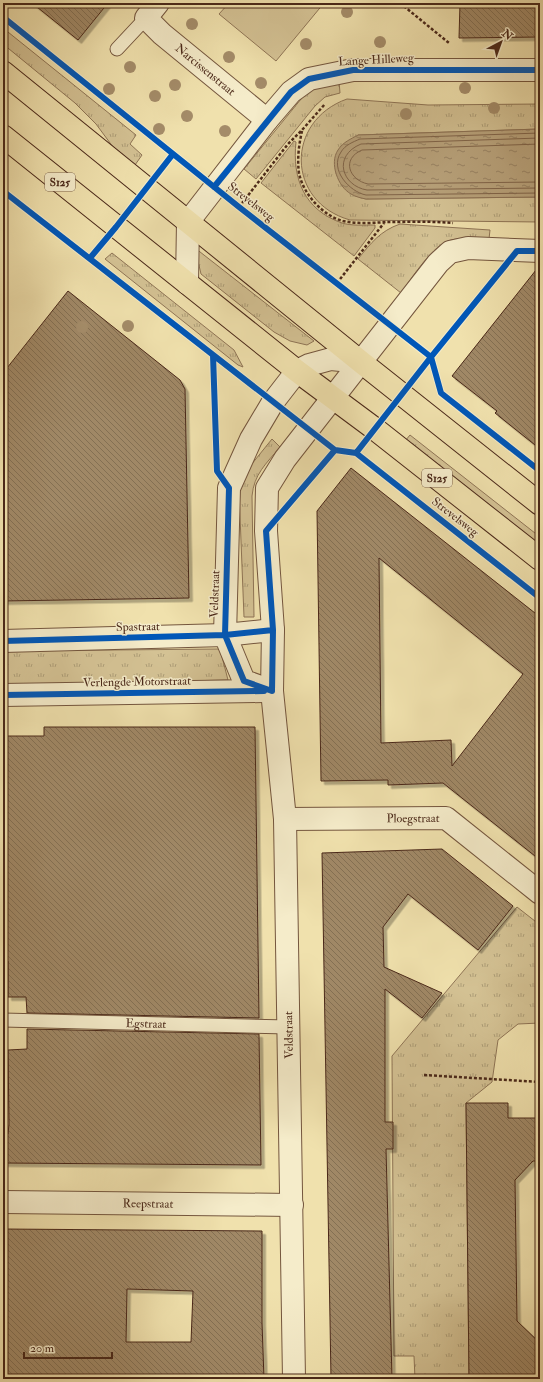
<svg xmlns="http://www.w3.org/2000/svg" width="543" height="1382" viewBox="0 0 543 1382" font-family="'IM FELL Double Pica',serif">
<style>
.grass{fill:url(#grass-tufts);stroke:#8f7556}
.garden{fill:#d4c294;stroke:#8f7556}
.water{fill:url(#water-ripples);stroke:#8c7154}
.lines{fill:none;stroke-linecap:round;stroke-linejoin:round}
.shore{stroke:#81654a;stroke-width:1}
.building{fill:url(#building-back-hatch);stroke:#4a2819;fill-rule:evenodd;filter:url(#shadow)}
.service-casing{stroke:#74563e;stroke-width:15}
.minor-casing{stroke:#74563e;stroke-width:24}
.primary-casing{stroke:#4a2819;stroke-width:24}
.path{stroke:#4a2819;stroke-width:2.5;stroke-dasharray:3 2;stroke-linecap:butt}
.service{stroke:#f5ecca;stroke-width:13}
.minor{stroke:#f5ecca;stroke-width:22}
.primary{stroke:#f0e1ad;stroke-width:22}
.cycleway-casing{stroke:#f5ecca;stroke-width:8}
.cycleway{stroke:#0057b8;stroke-width:6}
.tree{fill:#a48c69}
.labels{text-anchor:middle;dominant-baseline:central;stroke-width:3;stroke-linejoin:round;paint-order:stroke}
.shield{fill:#f5ecca;stroke:#7d634e;stroke-width:1}
.shield-label{font-size:11px;font-weight:bold;fill:#4a2819}
.street-label{font-size:12px;fill:#4a2819;stroke:#f5ecca}
</style>
<defs>
<pattern id="grass-tufts" width="24" height="20" patternUnits="userSpaceOnUse"><rect width="24" height="20" fill="#d4c294"/><path d="M3 7l-1-3M5 7V3M7 7l1-3M15 17l-1-3M17 17v-4M19 17l1-3" fill="none" stroke="#ae9e78"/></pattern>
<pattern id="water-ripples" width="26" height="14" patternUnits="userSpaceOnUse"><rect width="26" height="14" fill="#b8a27b"/><path d="M2 4q2-2 4 0t4 0M15 11q2-2 4 0t4 0" fill="none" stroke="#988464"/></pattern>
<pattern id="building-back-hatch" width="6" height="6" patternUnits="userSpaceOnUse"><rect width="6" height="6" fill="#a08866"/><path d="M-1 5l2 2M0 0l6 6M5-1l2 2" fill="none" stroke="#846f53"/></pattern>
<filter id="shadow"><feDropShadow dx="3.5" dy="3.5" stdDeviation="0" flood-color="#0004"/></filter>
</defs>
<rect width="100%" height="100%" fill="#f0e1ad"/>
<filter id="stains"><feTurbulence type="fractalNoise" baseFrequency=".005" numOctaves="4"/><feColorMatrix values="0 0 0 0 .2 0 0 0 0 .09 0 0 0 0 .02 0 0 0 .5 -.17"/></filter>
<radialGradient id="worn" r=".72"><stop offset=".6" stop-color="#630" stop-opacity="0"/><stop offset="1" stop-color="#630" stop-opacity=".3"/></radialGradient>
<path class="grass" d="M3 28 136 135 130 144 142 155 135 165 113 147 96 124 75 103 3 44Z
M339 81 340 93 325 97 315 106 256 179 244 169 306 93 318 85Z
M347 99 428 105 540 104V129L358 135 336 173C342 186 352 197 366 199L540 197V222L350 220C286 202 285 121 347 99Z
M294 141 296 142C292 178 304 210 342 223 352 226 364 225 375 225V228L354 256 261 183Z
M400 224 490 230 489 239C477 239 463 237 451 240 434 243 411 279 401 293L358 259C371 243 380 231 400 224Z
M195 248 314 341 307 345 290 341 274 332 201 274Z
M112 253 234 350 243 367 238 365 105 259Z
M410 435 540 537V548L405 441Z
M272 439 280 447C266 464 254 474 252 496L254 617H244L239 490 251 465Z
M220 649 228 680 3 685V651Z
M517 907 540 925V1023L518 1024 498 1040 492 1082 466 1103 469 1379H415L414 1356H394L392 1056Z"/>
<path class="garden" d="M229 3H324L276 61 219 14Z"/>
<path class="water" d="M540 129V197L366 199C361 198 356 197 351 194 338 187 329 163 338 150 343 142 351 139 358 135Z"/>
<g class="lines">
<path class="shore" d="M540 133 360 139C353 142 345 145 341 152 329 170 350 192 366 195L540 193
M540 138 361 144C332 156 342 186 367 190L540 188
M540 144 362 150C341 159 349 180 368 184L540 182"/>
</g>
<path class="building" d="M32 3H108L78 40Z
M460 3H540V37L459 38Z
M540 265 539 361 540 449 495 413 497 411 452 376Z
M68 291 180 380 185 389 189 598 3 601V373Z
M351 468 540 617V860L443 783 388 785V780L321 781 317 511ZM379 558 523 674 452 766 451 740 381 743Z
M44 727H255L259 1018 27 1013 26 997H8V961H3V736H44Z
M442 849 513 906 478 950 408 894 383 927 384 967 442 993 422 1018 385 989V1122H393V1149H386L392 1379H331L322 853Z
M27 1029 259 1034 261 1165 3 1163V1134H8L9 1124 8 1050 27 1049Z
M466 1103H508V1118H540V1161H533L515 1180 517 1321 540 1343V1379H469Z
M3 1229 262 1231V1323L264 1379H3ZM127 1289 193 1291 191 1342H126Z"/>
<g class="lines">
<g class="service-casing">
<g id="service">
<path d="M117 49 146 18"/>
<path id="s1" d="M3 1020 289 1027"/>
</g>
</g>
<g class="minor-casing">
<g id="minor">
<path id="s2" d="M158 3 146 18 162 34 267 120"/>
<path d="M187 283 188 222 267 120 291 92 309 79 353 70H540"/>
<path d="M3 641 225 635 273 630"/>
<path d="M272 691 244 681 225 635 229 488 251 439 273 402 297 371 309 365 331 359 361 362"/>
<path d="M3 695 263 691"/>
<path id="s3" d="M285 819 446 818 540 893"/>
<path id="s4" d="M3 1202 292 1205"/>
<path d="M294 1379 285 819 272 691 273 630 266 531 267 488 285 459 438 263 450 252 468 248 540 251"/>
</g>
</g>
<g class="primary-casing">
<path id="primary" d="M3 72 361 362 540 504
M3 136 297 371 375 429 540 559"/>
</g>
<path class="path" d="M400 3 449 43
M302 131C299 144 297 159 299 173 303 194 323 216 343 221 357 224 372 223 386 222 408 222 431 221 453 223
M239 207 288 144 302 130 325 104
M337 283 384 223
M424 1075 540 1082"/>
<use href="#service" class="service"/>
<use href="#minor" class="minor"/>
<use href="#primary" class="primary"/>
<g class="cycleway-casing">
<path id="cycleway" d="M3 17 239 207 431 357 441 393 540 471
M214 187 291 92 309 79 353 70H540
M3 191 335 450 356 453 540 598
M90 258 116 227 173 154
M213 355 217 471 229 488 225 635 244 681 272 691
M356 453 431 357 517 251H540
M3 641 225 635 273 630
M272 691 273 630 266 531 335 450
M3 695 264 691"/>
</g>
<use href="#cycleway" class="cycleway"/>
</g>
<g class="tree">
<circle cx="347" cy="12" r="6"/>
<circle cx="192" cy="24" r="6"/>
<circle cx="380" cy="42" r="6"/>
<circle cx="306" cy="44" r="6"/>
<circle cx="229" cy="57" r="6"/>
<circle cx="130" cy="67" r="6"/>
<circle cx="261" cy="83" r="6"/>
<circle cx="175" cy="85" r="6"/>
<circle cx="465" cy="88" r="6"/>
<circle cx="109" cy="89" r="6"/>
<circle cx="155" cy="96" r="6"/>
<circle cx="494" cy="108" r="6"/>
<circle cx="406" cy="114" r="6"/>
<circle cx="187" cy="116" r="6"/>
<circle cx="159" cy="129" r="6"/>
<circle cx="225" cy="131" r="6"/>
<circle cx="128" cy="326" r="6"/>
<circle cx="82" cy="327" r="6"/>
</g>
<g class="labels">
<g class="shield">
<rect x="45" y="173" width="30" height="18" rx="3"/>
<rect x="422" y="469" width="30" height="18" rx="3"/>
</g>
<g class="shield-label">
<text x="60" y="182">S125</text>
<text x="437" y="478">S125</text>
</g>
<g class="street-label">
<text transform="translate(376 60) rotate(-3)">Lange Hilleweg</text>
<text stroke="none"><textPath href="#s2" startOffset="98">Narcissenstraat</textPath></text>
<text transform="translate(251 202) rotate(38)">Strevelsweg</text>
<text transform="translate(455 517) rotate(38)">Strevelsweg</text>
<text transform="translate(215 594) rotate(-88)">Veldstraat</text>
<text transform="translate(138 627) rotate(-1)">Spastraat</text>
<text transform="translate(137 682) rotate(-1)">Verlengde Motorstraat</text>
<text stroke="none"><textPath href="#s3" startOffset="128">Ploegstraat</textPath></text>
<text stroke="none"><textPath href="#s1" startOffset="143">Egstraat</textPath></text>
<text transform="translate(289 1035) rotate(-91)">Veldstraat</text>
<text stroke="none"><textPath href="#s4" startOffset="145">Reepstraat</textPath></text>
</g>
</g>
<rect width="543" height="1382" fill="none" stroke="#f0e1ad" stroke-width="16"/>
<rect x="4" y="4" width="535" height="1374" fill="none" stroke="#4a2819" stroke-width="2"/>
<rect x="8" y="8" width="527" height="1366" fill="none" stroke="#4a2819"/>
<g transform="translate(501 42) rotate(41)" stroke="#f5ecca" stroke-width="3" paint-order="stroke">
<path d="M0-3L7 15L0 10L-7 15Z" fill="#4a2819"/>
<text y="-6" font-size="11" font-weight="bold" text-anchor="middle" fill="#4a2819">N</text>
</g>
<path d="M24 1352v6h88v-6" fill="none" stroke="#4a2819" stroke-width="2"/>
<text x="30" y="1352" font-size="12" fill="#4a2819" stroke="#f5ecca" stroke-width="3" paint-order="stroke">20 m</text>
<rect width="100%" height="100%" filter="url(#stains)"/>
<rect width="100%" height="100%" fill="url(#worn)"/>
</svg>
